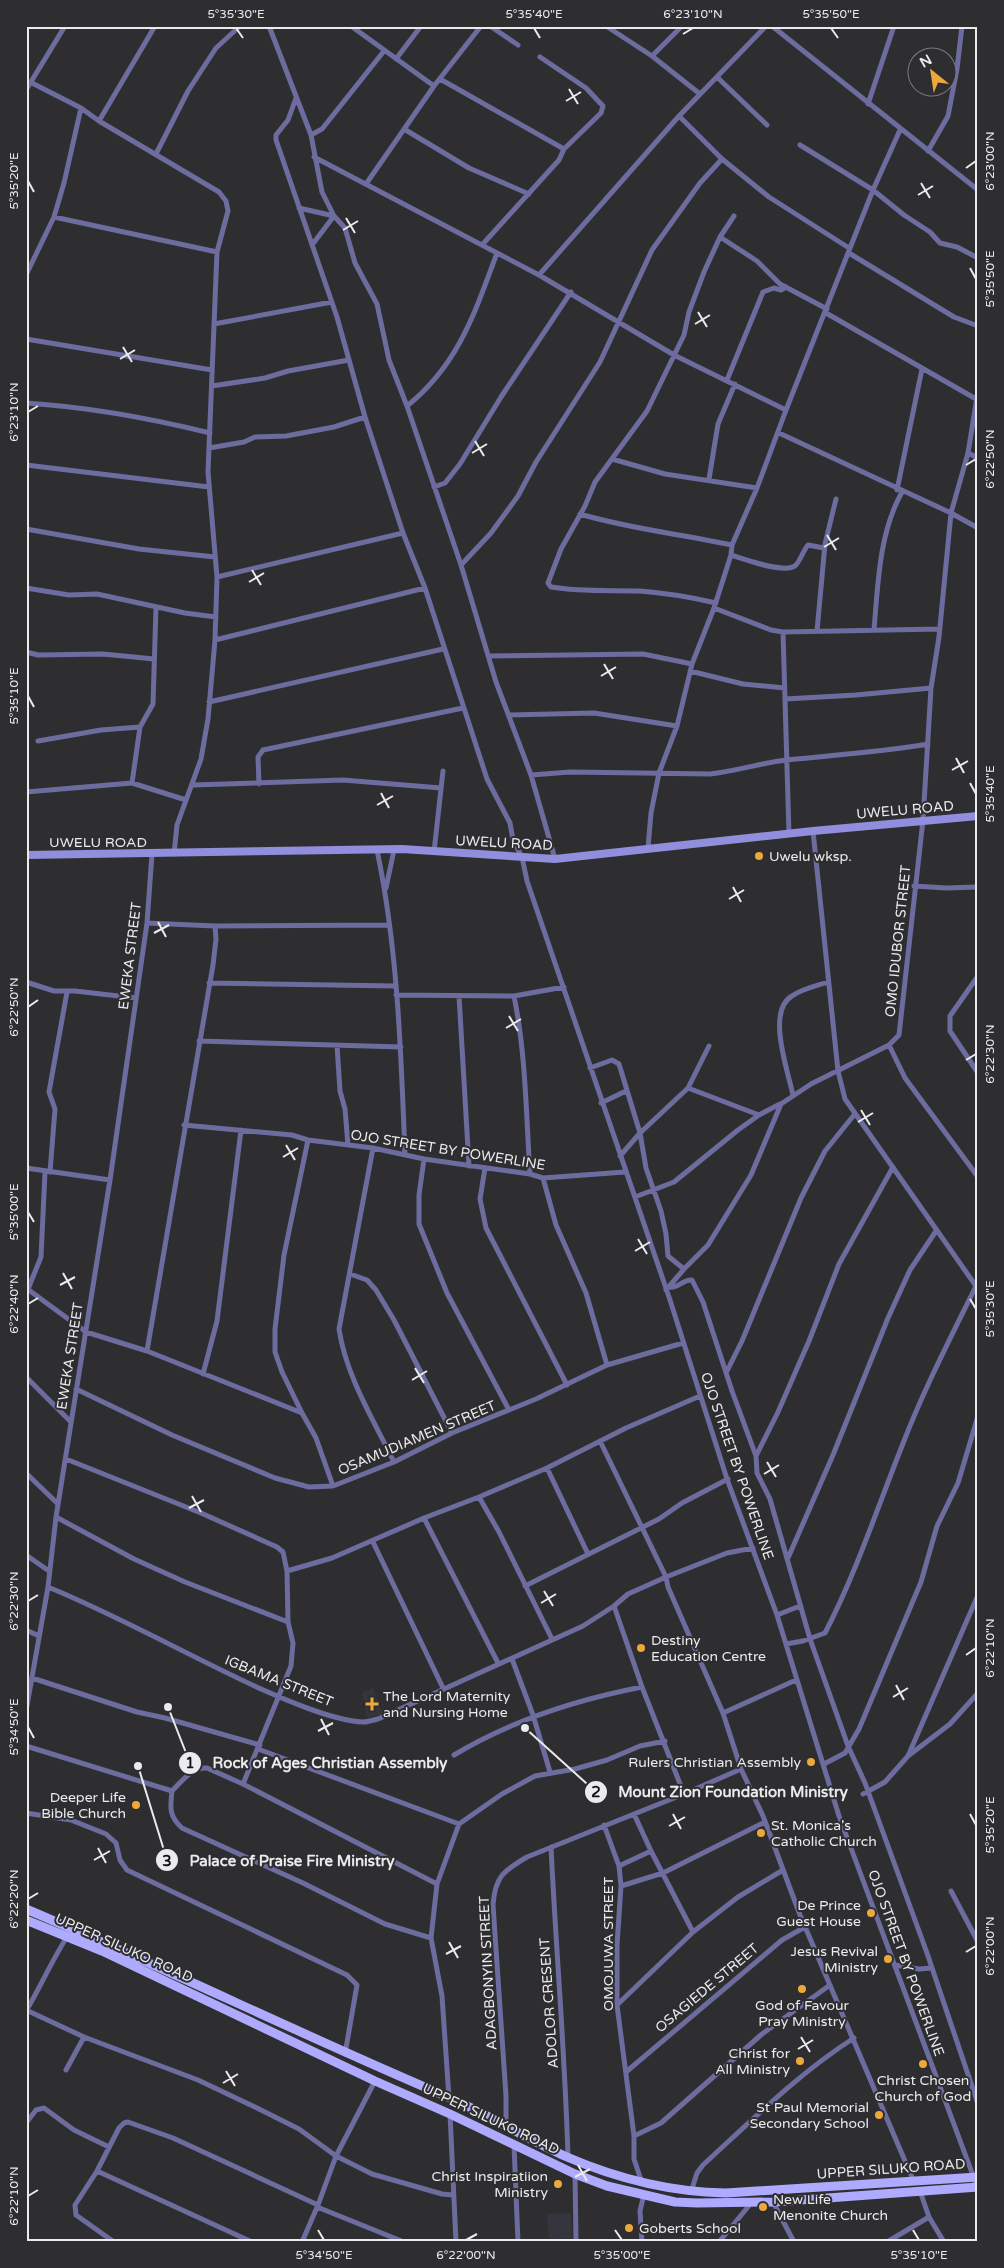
<svg xmlns="http://www.w3.org/2000/svg" width="1004" height="2268" viewBox="0 0 1004 2268" font-family="'Varela Round',sans-serif">
<style>
.built{fill:#35353e}
.lines{fill:none;stroke-linecap:round;stroke-linejoin:round}
.street{stroke:#6d6c9e;stroke-width:5}
.secondary{stroke:#918ede;stroke-width:8}
.primary{stroke:#aeabfe;stroke-width:9}
.ticks{fill:none;stroke:#ebebee;stroke-width:2}
.poi-dot{fill:#eda83b;stroke:#2e2e31;stroke-width:2}
.labels{text-anchor:middle;dominant-baseline:central;stroke-width:4;stroke-linejoin:round;paint-order:stroke}
.street-label{font-size:14px;fill:#ebebee;stroke:#2e2e31}
.poi-label{font-size:14px;fill:#ebebee;stroke:#2e2e31;text-anchor:end}
.leader{fill:none;stroke:#ebebee;stroke-width:2}
.callout-dot{fill:#ebebee;stroke:#2e2e31;stroke-width:2}
.mark-label{font-size:15px;text-anchor:middle;font-weight:bold;fill:#111}
.callout-label{font-size:15px;text-anchor:middle;font-weight:bold;fill:#ebebee;stroke:#2e2e31;stroke-width:4;stroke-linejoin:round;paint-order:stroke}
.neatline{fill:none;stroke:#ebebee;stroke-width:2}
.ticks-label{font-size:12px;text-anchor:middle;fill:#ebebee}
</style>
<rect width="100%" height="100%" fill="#2e2e31"/>
<path class="built" d="M373 1688 383 1714 367 1718 362 1693Z
M571 2213 572 2238 549 2239 547 2214Z"/>
<g class="lines">
<path class="street" d="M269 26 311 135 322 192 334 216 345 228 355 263 377 304 389 360 407 406 461 565 496 682 531 775 555 859
M351 26 434 86
M490 26 518 45
M606 26 652 56 700 94
M772 26 978 190
M652 56 682 26
M540 57 586 88 603 106 601 113 564 149
M396 59 421 26
M717 77 767 125
M440 79 564 149 559 160 482 245
M30 82 81 108 99 121 219 192 226 201 228 211 217 252 208 472 217 577 215 640 208 719 201 759 177 825 174 854
M26 90 65 26
M296 98 288 120 276 135V140L337 317 365 417 403 533 425 588 487 779 510 823 513 840 522 857 527 881 670 1300 727 1479 777 1615 839 1816 974 2178 978 2193
M868 104 894 26
M679 116 722 159 769 197 849 248
M99 121 155 26
M404 129 469 168 529 194
M311 135 322 129 384 51
M800 145 873 190 904 215 930 232 940 243 957 247 978 258
M928 151 948 116 957 69 962 26
M156 154 188 91 216 48 240 26
M314 157 539 275 674 355 786 410 757 488 732 545 731 555 714 608 692 664 677 726 659 773 651 813 648 848
M366 184 434 86 481 26
M299 208 334 216 312 245
M54 217 217 252
M720 237 757 261 780 284 827 309
M849 253 954 317 978 326
M26 275 54 217 64 183 81 108
M539 275 679 116 766 26
M826 313 976 399
M214 324 332 302
M26 339 212 370
M727 380 763 292 774 288 781 290 786 287
M212 386 265 378 288 371 349 360
M26 403C89 407 149 418 210 433
M407 406C459 364 475 312 497 253
M786 410 873 190 900 130
M779 433 951 513 978 528
M209 448 244 442 255 437 286 436 334 427 365 417
M968 453 978 458
M612 459 665 474 757 488
M26 465 209 487
M709 479 718 424 735 384
M434 487 445 483 460 464 501 397 571 292
M897 490 922 369
M580 514C630 529 681 534 732 545
M26 529 139 549 215 557
M731 555C744 559 786 575 796 565 801 559 803 551 808 545L824 548
M461 565 491 533 518 496 536 462 600 362 652 250 700 183 722 159
M217 577 403 533
M26 588 69 595 97 594 185 613 216 617
M716 603C691 597 665 593 640 591 610 590 581 592 551 587L548 583 561 549 585 506 595 482 647 411 684 335 689 312 704 272 720 237 734 216
M714 608 771 630 783 632 940 629
M874 630C878 584 879 533 902 492
M817 631 825 544 836 499
M783 632 789 834
M215 640 425 588
M26 652 38 655 103 654 154 659
M488 656 643 654 692 664
M690 671 743 684 785 688
M785 699 856 695 931 688
M209 702 443 649
M509 715 594 713 677 726
M38 741 101 730 140 727
M531 775 570 772 710 774C736 771 761 763 786 760 834 755 881 752 928 744
M132 783 140 727 153 704 156 607
M259 784 258 757 263 750 463 708
M193 785 343 780 441 788
M26 792 132 783 186 800
M813 831 838 1071 845 1099 978 1289
M377 850C398 950 401 1053 405 1155
M434 852 443 771
M914 886 946 888 978 887
M386 888 394 850
M147 923 215 926
M978 976 950 1016V1031L978 1073
M26 982 54 991H75L136 998
M209 983 395 986
M396 995 514 996 564 987
M459 996 469 1166
M514 996C526 1055 526 1114 530 1174
M199 1041 401 1047
M337 1045 340 1091 345 1109 348 1145
M889 1045 905 1078 978 1177
M590 1068 612 1060 619 1064 640 1133 646 1168 661 1211 666 1234 668 1256 684 1269
M688 1088 759 1115
M793 1095C788 1071 766 1011 792 996 802 989 816 986 828 982
M601 1103 626 1091
M184 1125 292 1135 308 1140 373 1148 424 1159 530 1174 543 1178 625 1172
M373 1148 339 1329C346 1376 373 1419 394 1462
M620 1156 640 1133 688 1088 709 1046
M424 1159 419 1195V1224L447 1293 509 1410
M26 1168 110 1180
M485 1168 480 1199 486 1228 567 1385
M50 1172 55 1109 49 1092 67 992
M543 1178 556 1225 586 1293 607 1365
M635 1197 674 1182 738 1130 759 1115 780 1104
M350 1274 367 1280 376 1290 394 1320 452 1433
M669 1287C678 1289 683 1279 692 1280L703 1302 732 1391 756 1456 757 1473 770 1499 810 1639 848 1746 865 1783 927 1953 978 2104
M26 1288 86 1332 147 1351 302 1413 316 1438 333 1486
M28 1289 41 1257 45 1172
M666 1290 684 1269 708 1245 751 1175 781 1104 811 1084 889 1045 899 1035 923 820 931 688 939 637 951 513 968 453 978 391
M147 1351 213 965 216 939 215 926 389 925
M727 1371 742 1341 801 1198 825 1151 854 1115
M203 1374 217 1321 241 1130
M26 1377 71 1422
M76 1389 172 1435 275 1478 309 1487 333 1486 394 1462 452 1433 536 1399 607 1365 683 1343
M302 1413 282 1372 275 1352V1329L284 1255 308 1140
M600 1441 666 1577 668 1587 723 1713 741 1769 763 1816 800 1915 914 2182
M756 1456 778 1412 809 1341 839 1264 893 1167
M66 1459 201 1513 277 1547 283 1552 287 1571 288 1622 293 1643 291 1666 243 1784
M547 1468 588 1554
M26 1473 58 1504
M479 1497 499 1532 552 1639
M56 1517 134 1559 185 1582 288 1622
M424 1518 498 1663
M373 1542 443 1688
M26 1555 49 1571
M788 1558 833 1455 888 1318 910 1270 936 1231
M287 1571 332 1558 424 1518 479 1497 547 1468 626 1428 700 1396
M525 1586 659 1519 682 1503 728 1479
M48 1587C121 1617 189 1656 261 1689 288 1701 334 1721 363 1722 368 1722 373 1720 378 1719L583 1626 614 1606 628 1594 666 1577 727 1553 753 1548
M614 1606 642 1687 684 1794
M777 1615 800 1606
M26 1630 39 1636
M786 1644 803 1641 825 1633C856 1573 877 1509 902 1446 923 1391 950 1339 976 1286
M512 1659 533 1715 550 1772
M32 1678 137 1712 165 1718 260 1745
M26 1711 48 1587 56 1517 110 1180 147 923 152 854
M723 1713 796 1680
M26 1746 172 1791C182 1781 192 1767 207 1768L243 1784 437 1884
M258 1749 459 1824
M454 1755C512 1720 575 1700 642 1687
M908 1756 978 1595
M824 1764 845 1753 859 1729 921 1582 937 1526 958 1483 978 1416
M172 1791C170 1808 169 1816 182 1828L303 1883 385 1924 431 1938
M863 1794 885 1782 908 1756 950 1724 978 1693
M26 1813 71 1820 106 1834 116 1843 120 1860 127 1870 347 1975 357 1985 345 2054
M604 1825 619 1866 621 1886 617 1945V2005L634 2136V2159L642 2183
M551 1847C556 1950 565 2053 568 2157
M651 1851 693 1932
M619 1866 651 1851 634 1814
M621 1886 663 1873 765 1822
M951 1891 978 1942
M895 1965 919 1969 932 1968
M617 2005 693 1932 738 1897 783 1870
M26 2010 84 2037 198 2080 257 2108 299 2129 336 2156 372 2174 442 2194 453 2195
M26 2011C41 1986 52 1960 67 1937
M66 2070 84 2037
M626 2072 782 1940 805 1927
M449 2098 442 1996 431 1938 437 1884 459 1824 502 1794 535 1776 575 1769 607 1760 640 1746 665 1741
M450 2114 456 2242
M26 2123 36 2110 44 2108 74 2130 109 2147
M506 2126V2096L493 1905C495 1877 503 1871 527 1857L684 1794 741 1769
M634 2136 661 2123 762 2034 830 1985
M514 2145 518 2242
M97 2171 252 2242
M575 2174 576 2242
M920 2191 929 2217 944 2242
M691 2192 697 2173 703 2165C751 2121 799 2073 854 2038
M773 2202 794 2242
M317 2207 404 2242
M114 2242 76 2215 75 2205 97 2171 119 2128 124 2123 128 2122 173 2138 318 2205
M302 2242 318 2205 336 2156 375 2081
M642 2242 640 2211 644 2194
M719 2242 752 2202
M887 2242 929 2217"/>
<path class="secondary" d="M26 855 402 849 555 859 813 831 978 816"/>
<path class="primary" d="M26 1909C168 1969 306 2037 448 2097 489 2115 527 2139 567 2157 618 2179 671 2192 726 2193L978 2177
M26 1920 102 1951 375 2081 450 2114 575 2174 607 2186 675 2202 697 2203 773 2202 978 2187"/>
</g>
<path class="ticks" d="M236 28 243 38M534 28 540 38M831 28 838 38M683 34 693 28M569 89 578 104M566 101 581 92M966 168 976 161M28 181 34 192M921 183 930 198M918 195 933 186M346 218 355 233M343 230 358 221M970 268 976 279M698 312 707 327M695 324 710 315M123 347 132 362M120 359 135 350M28 412 38 406M475 441 484 456M472 453 487 444M966 465 976 459M827 535 836 550M824 547 839 538M252 570 261 585M249 582 264 573M604 664 613 679M601 676 616 667M28 696 34 707M956 758 964 773M952 770 968 761M970 783 976 794M381 793 389 808M377 805 393 796M733 887 741 902M729 899 744 890M158 922 166 937M154 933 169 925M28 1007 38 1000M509 1016 518 1031M506 1028 521 1019M966 1060 976 1054M861 1110 870 1125M858 1122 873 1113M286 1145 295 1160M283 1157 298 1148M28 1212 34 1222M638 1239 647 1254M635 1251 650 1242M63 1273 72 1289M60 1285 75 1277M970 1299 976 1309M28 1304 38 1298M415 1368 424 1383M412 1380 427 1371M767 1462 776 1477M764 1474 779 1465M192 1496 201 1512M189 1508 204 1500M544 1591 553 1606M28 1601 38 1595M541 1603 556 1594M966 1655 976 1648M896 1685 904 1700M893 1697 908 1688M321 1719 329 1735M28 1727 34 1738M318 1731 333 1723M673 1814 681 1829M970 1814 976 1825M669 1826 685 1817M98 1848 106 1863M94 1860 110 1851M28 1899 38 1893M449 1942 458 1958M966 1952 976 1946M446 1954 461 1946M801 2037 810 2052M798 2049 813 2040M226 2071 235 2086M223 2083 238 2074M578 2165 587 2181M575 2177 590 2169M28 2196 38 2190M318 2230 324 2240M615 2230 622 2240M913 2230 919 2240M466 2240 477 2234"/>
<g class="poi-dot">
<circle cx="759" cy="856" r="5"/>
<circle cx="641" cy="1648" r="5"/>
<path d="M369.5 1696.5h5v5h5v5h-5v5h-5v-5h-5v-5h5z"/>
<circle cx="811" cy="1762" r="5"/>
<circle cx="136" cy="1805" r="5"/>
<circle cx="761" cy="1833" r="5"/>
<circle cx="871" cy="1913" r="5"/>
<circle cx="888" cy="1959" r="5"/>
<circle cx="802" cy="1989" r="5"/>
<circle cx="800" cy="2061" r="5"/>
<circle cx="923" cy="2064" r="5"/>
<circle cx="879" cy="2115" r="5"/>
<circle cx="558" cy="2184" r="5"/>
<circle cx="763" cy="2207" r="5"/>
<circle cx="629" cy="2228" r="5"/>
</g>
<g class="labels">
<g class="street-label">
<text transform="translate(905 810) rotate(-5)">UWELU ROAD</text>
<text x="98" y="842">UWELU ROAD</text>
<text transform="translate(504 843) rotate(3)">UWELU ROAD</text>
<text transform="translate(898 941) rotate(-84)">OMO IDUBOR STREET</text>
<text transform="translate(130 956) rotate(-83)">EWEKA STREET</text>
<text transform="translate(448 1150) rotate(9)">OJO STREET BY POWERLINE</text>
<text transform="translate(70 1356) rotate(-81)">EWEKA STREET</text>
<text transform="translate(417 1438) rotate(-23)">OSAMUDIAMEN STREET</text>
<text transform="translate(737 1466) rotate(71)">OJO STREET BY POWERLINE</text>
<text transform="translate(279 1681) rotate(22)">IGBAMA STREET</text>
<text transform="translate(608 1944) rotate(-90)">OMOJUWA STREET</text>
<text transform="translate(124 1948) rotate(24)">UPPER SILUKO ROAD</text>
<text transform="translate(906 1963) rotate(70)">OJO STREET BY POWERLINE</text>
<text transform="translate(488 1973) rotate(-93)">ADAGBONYIN STREET</text>
<text transform="translate(707 1988) rotate(-40)">OSAGIEDE STREET</text>
<text transform="translate(549 2003) rotate(-94)">ADOLOR CRESENT</text>
<text transform="translate(491 2119) rotate(25)">UPPER SILUKO ROAD</text>
<text transform="translate(891 2169) rotate(-4)">UPPER SILUKO ROAD</text>
</g>
<g class="poi-label">
<text x="769" y="856" text-anchor="start">Uwelu wksp.</text>
<text x="651" y="1640" text-anchor="start">Destiny<tspan x="651" dy="16">Education Centre</tspan></text>
<text x="383" y="1696" text-anchor="start">The Lord Maternity<tspan x="383" dy="16">and Nursing Home</tspan></text>
<text x="801" y="1762">Rulers Christian Assembly</text>
<text x="126" y="1797">Deeper Life<tspan x="126" dy="16">Bible Church</tspan></text>
<text x="771" y="1825" text-anchor="start">St. Monica's<tspan x="771" dy="16">Catholic Church</tspan></text>
<text x="861" y="1905">De Prince<tspan x="861" dy="16">Guest House</tspan></text>
<text x="878" y="1951">Jesus Revival<tspan x="878" dy="16">Ministry</tspan></text>
<text x="802" y="2005" text-anchor="middle">God of Favour<tspan x="802" dy="16">Pray Ministry</tspan></text>
<text x="790" y="2053">Christ for<tspan x="790" dy="16">All Ministry</tspan></text>
<text x="923" y="2080" text-anchor="middle">Christ Chosen<tspan x="923" dy="16">Church of God</tspan></text>
<text x="869" y="2107">St Paul Memorial<tspan x="869" dy="16">Secondary School</tspan></text>
<text x="548" y="2176">Christ Inspiratiion<tspan x="548" dy="16">Ministry</tspan></text>
<text x="773" y="2199" text-anchor="start">New Life<tspan x="773" dy="16">Menonite Church</tspan></text>
<text x="639" y="2228" text-anchor="start">Goberts School</text>
</g>
</g>
<path class="leader" d="M168 1707L190 1763M525 1728L596 1792M138 1766L167 1860"/>
<g class="callout-dot">
<circle cx="168" cy="1707" r="5"/>
<circle cx="525" cy="1728" r="5"/>
<circle cx="138" cy="1766" r="5"/>
<circle cx="190" cy="1763" r="12"/>
<circle cx="596" cy="1792" r="12"/>
<circle cx="167" cy="1860" r="12"/>
</g>
<g class="mark-label">
<text x="190" y="1768">1</text>
<text x="596" y="1797">2</text>
<text x="167" y="1866">3</text>
</g>
<g class="callout-label">
<text x="330" y="1768">Rock of Ages Christian Assembly</text>
<text x="733" y="1797">Mount Zion Foundation Ministry</text>
<text x="292" y="1866">Palace of Praise Fire Ministry</text>
</g>
<rect width="1004" height="2268" fill="none" stroke="#2e2e31" stroke-width="55"/>
<g transform="translate(932 72) rotate(330)"><circle r="24" fill="#2e2e31" stroke="#7a7a7d"/>
<path d="M0-4L9 19L0 12L-9 19Z" fill="#eda83b"/>
<text y="-8" font-size="14" font-weight="bold" text-anchor="middle" fill="#ebebee">N</text>
</g>
<rect x="28" y="28" width="948" height="2212" class="neatline"/>
<g class="ticks-label">
<text x="236" y="18">5°35'30"E</text>
<text x="534" y="18">5°35'40"E</text>
<text x="693" y="18">6°23'10"N</text>
<text x="831" y="18">5°35'50"E</text>
<text transform="translate(990 161) rotate(-90)" y="4">6°23'00"N</text>
<text transform="translate(14 181) rotate(-90)" y="4">5°35'20"E</text>
<text transform="translate(990 279) rotate(-90)" y="4">5°35'50"E</text>
<text transform="translate(14 412) rotate(-90)" y="4">6°23'10"N</text>
<text transform="translate(990 459) rotate(-90)" y="4">6°22'50"N</text>
<text transform="translate(14 696) rotate(-90)" y="4">5°35'10"E</text>
<text transform="translate(990 794) rotate(-90)" y="4">5°35'40"E</text>
<text transform="translate(14 1007) rotate(-90)" y="4">6°22'50"N</text>
<text transform="translate(990 1054) rotate(-90)" y="4">6°22'30"N</text>
<text transform="translate(14 1212) rotate(-90)" y="4">5°35'00"E</text>
<text transform="translate(14 1304) rotate(-90)" y="4">6°22'40"N</text>
<text transform="translate(990 1309) rotate(-90)" y="4">5°35'30"E</text>
<text transform="translate(14 1601) rotate(-90)" y="4">6°22'30"N</text>
<text transform="translate(990 1648) rotate(-90)" y="4">6°22'10"N</text>
<text transform="translate(14 1727) rotate(-90)" y="4">5°34'50"E</text>
<text transform="translate(990 1825) rotate(-90)" y="4">5°35'20"E</text>
<text transform="translate(14 1899) rotate(-90)" y="4">6°22'20"N</text>
<text transform="translate(990 1946) rotate(-90)" y="4">6°22'00"N</text>
<text transform="translate(14 2196) rotate(-90)" y="4">6°22'10"N</text>
<text x="324" y="2259">5°34'50"E</text>
<text x="466" y="2259">6°22'00"N</text>
<text x="622" y="2259">5°35'00"E</text>
<text x="919" y="2259">5°35'10"E</text>
</g>
</svg>
